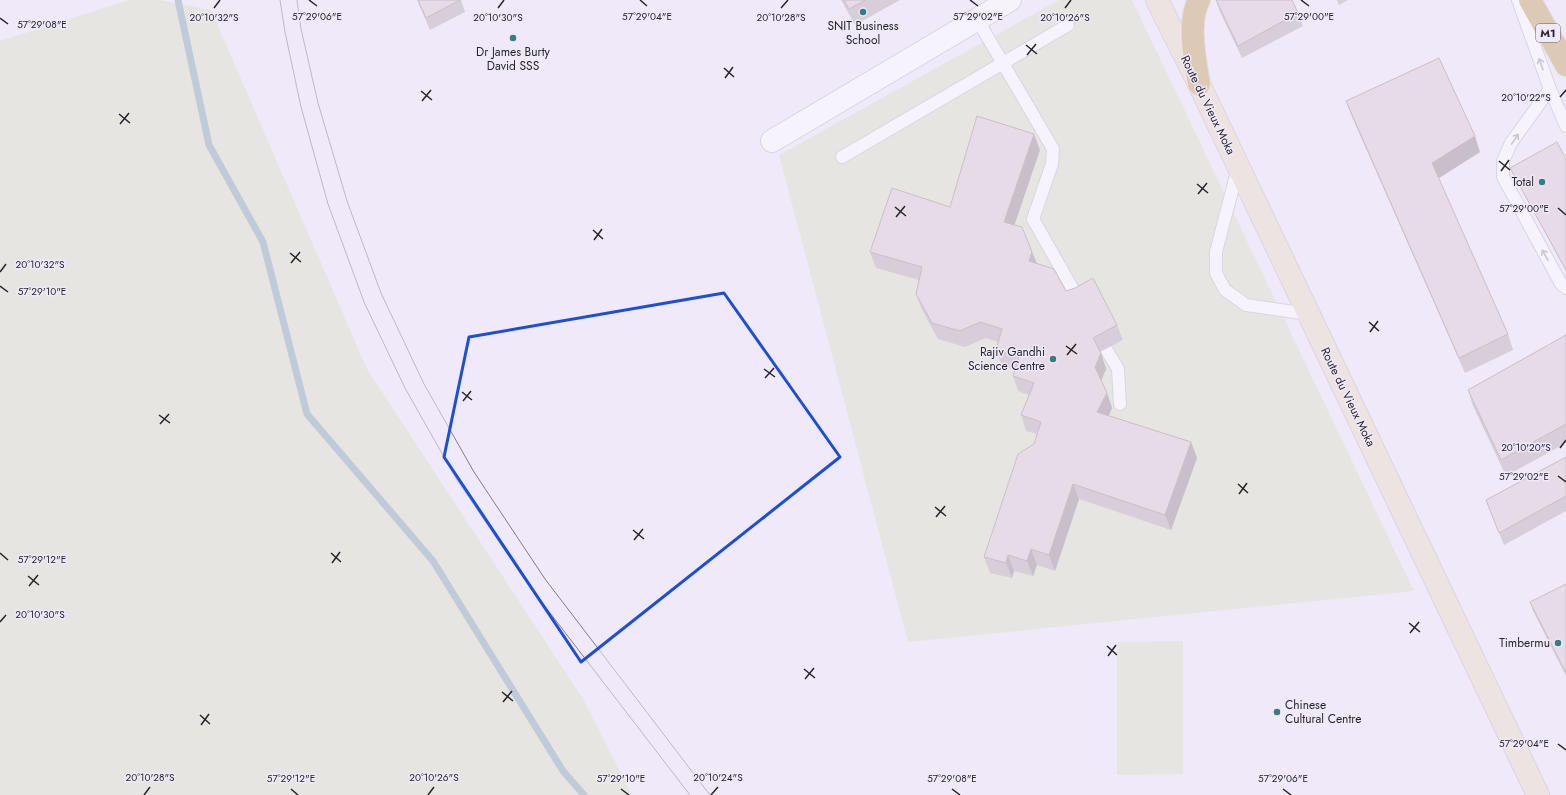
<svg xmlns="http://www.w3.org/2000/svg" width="1566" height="795" viewBox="0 0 1566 795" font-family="Jost,sans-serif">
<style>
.green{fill:#dde0c3}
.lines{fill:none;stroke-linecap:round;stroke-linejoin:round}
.stream{stroke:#86a7b0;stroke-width:7}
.service-casing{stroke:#c0bbca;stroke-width:14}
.minor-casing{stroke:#c0bbca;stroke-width:24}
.secondary-casing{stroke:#c0bbca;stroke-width:24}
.trunk-casing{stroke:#cfcfd0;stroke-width:24}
.service{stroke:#fff;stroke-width:12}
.minor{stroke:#fff;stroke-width:22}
.secondary{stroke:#eaddc3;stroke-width:22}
.trunk{stroke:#c6a460;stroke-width:22}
.tram{stroke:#817d87;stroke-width:1}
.wall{fill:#bdadb1}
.shaded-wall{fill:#9a8d90}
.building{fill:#dcc9ce;stroke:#9a8d90}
.oneway{stroke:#9e9da0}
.marked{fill:none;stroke:#1d4ed8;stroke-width:3;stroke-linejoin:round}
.ticks{fill:none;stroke:#27252b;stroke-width:1.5}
.poi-dot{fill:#347d80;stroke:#efe9f9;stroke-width:1.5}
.labels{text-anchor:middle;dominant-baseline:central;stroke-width:3;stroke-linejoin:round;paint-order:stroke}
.shield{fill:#efe9f9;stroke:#636069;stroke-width:1}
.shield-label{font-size:11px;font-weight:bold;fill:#27252b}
.poi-label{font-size:12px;fill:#27252b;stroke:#efe9f9;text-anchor:end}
.street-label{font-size:12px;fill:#27252b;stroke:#efe9f9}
.ticks-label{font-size:10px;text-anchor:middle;fill:#27252b;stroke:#efe9f9;stroke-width:3;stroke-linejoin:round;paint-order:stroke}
</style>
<rect width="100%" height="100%" fill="#efe9f9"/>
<path class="green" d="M129 0H160L211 10 367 369 583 699 632 795H0V41Z
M1059 0H1132L1414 591 908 642 779 155Z
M1183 641V774L1117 775V642Z"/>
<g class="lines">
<path class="stream" d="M178 0 209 145 263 242 307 414 433 561 563 771 584 795"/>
<g class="service-casing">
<path id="service" d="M1518 0 1550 89 1566 126
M977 19 1053 149 1052 164 1033 219 1080 302
M1550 89 1511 143 1503 161V177L1561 284 1566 288
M842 157 1068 25
M1238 168 1216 252V273L1225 290 1246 305 1308 314
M1106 349 1118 369 1120 404"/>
</g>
<g class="minor-casing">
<path id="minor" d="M772 141 1010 0"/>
</g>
<g class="secondary-casing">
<path id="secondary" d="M1157 0 1199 84 1538 795"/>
</g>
<g class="trunk-casing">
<path id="trunk" d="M1199 0C1187 22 1195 60 1199 84
M1530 0 1566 65"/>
</g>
<use href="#service" class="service"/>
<use href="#minor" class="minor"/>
<use href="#secondary" class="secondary"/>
<use href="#trunk" class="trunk"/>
<path class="tram" d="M280 0 285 32 301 107 328 204 364 302 405 388 457 480 527 583 690 795
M297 0 301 29 318 103 347 201 381 293 424 384 474 472 545 579 710 795"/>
</g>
<path class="wall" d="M417 0H461L465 12 430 30Z
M841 0H900L855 25Z
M1216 0 1298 13 1303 26 1242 58 1220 12Z
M1337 0H1348L1339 5Z
M1346 101 1480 152 1438 179 1508 334 1513 350 1465 373 1352 117Z
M1040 150 1014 225 1032 252 1037 263 1066 291 1117 325 1123 340 1100 352 1106 369 1101 381 1107 393 1112 408 1109 416 1191 442 1197 458 1171 530 1079 499 1055 571 1037 565 1033 576 1014 571 1012 578 990 573 984 557 1034 444 1037 434 1026 431 1021 415 1029 395 1018 391 1013 376 1015 370 1002 366 996 350 998 342 986 338 965 347 938 339 922 310 916 294 919 280 876 268 870 252 950 207Z
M1566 159V271L1512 172 1510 168Z
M1566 335V443L1506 476 1473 406 1468 390Z
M1566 457V511L1504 545 1486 500Z
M1566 584V676L1533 611 1530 602Z"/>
<path class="shaded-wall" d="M1034 134 1040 150 1010 238 1004 222Z
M1475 136 1480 152 1437 179 1432 163Z
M1032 252 1038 267 1029 261Z
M1101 353 1106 369 1100 383 1095 367Z
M1107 393 1112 408 1103 428 1097 412Z
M1191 442 1197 458 1171 530 1165 515Z
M1073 484 1079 499 1055 571 1049 555Z
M1031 549 1037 565 1033 576 1027 561Z
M1008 555 1014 571 1012 578 1006 563Z"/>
<path class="building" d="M418 0H460L426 18Z
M844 0H866L849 9Z
M1216 0H1292L1298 13 1238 46Z
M1439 58 1475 136 1432 163 1508 334 1459 358 1346 101Z
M977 116 1034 134 1004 222 1022 227 1032 252 1029 261 1054 269 1066 291 1075 288 1093 278 1117 325 1093 338 1101 353 1095 367 1107 393 1097 412 1191 442 1165 515 1073 484 1049 555 1031 549 1027 561 1008 555 1006 563 984 557 1018 454 1034 444 1041 422 1021 415 1034 383 1013 376 1019 357 996 350 1002 329 980 322 960 331 932 323 916 294 922 267 870 252 892 188 950 207Z
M1557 142 1566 159V270L1510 168Z
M1566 335V424L1501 460 1468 390Z
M1566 457V496L1499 533 1486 500Z
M1566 584V673L1530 602Z"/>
<defs><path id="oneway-shaft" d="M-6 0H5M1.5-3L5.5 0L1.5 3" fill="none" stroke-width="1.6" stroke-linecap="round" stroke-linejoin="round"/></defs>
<g class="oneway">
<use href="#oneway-shaft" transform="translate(1541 64) rotate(-109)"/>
<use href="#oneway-shaft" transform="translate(1515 139) rotate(-56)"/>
<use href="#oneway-shaft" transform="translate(1545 255) rotate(-119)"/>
</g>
<path d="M0 0H1566V795H0ZM724 293 840 457 581 662 444 457 469 337Z" fill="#efe9f9" fill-opacity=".55" fill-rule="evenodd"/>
<path class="marked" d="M724 293 840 457 581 662 444 457 469 337Z"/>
<path class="ticks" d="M309 0 317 6M640 0 647 6M970 0 978 6M1301 0 1309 6M214 8 220 0M498 8 504 0M781 8 788 0M1065 8 1071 0M0 18 8 24M1026 45 1037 54M1027 55 1036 44M724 68 734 77M725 78 733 67M421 91 432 100M1560 97 1566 90M422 101 431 90M119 114 130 123M120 124 129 113M1499 161 1510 170M1501 171 1509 160M1197 184 1208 193M1198 194 1207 183M895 207 906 216M1558 208 1566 215M896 217 905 206M593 230 603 239M594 240 602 229M290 253 301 262M291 263 300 252M0 272 6 264M0 286 8 292M1369 322 1379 331M1370 332 1378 321M1066 346 1077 354M1067 355 1076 344M764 369 775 377M765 378 774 368M462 392 472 400M463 401 471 391M159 415 170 423M160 424 169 414M1560 448 1566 440M1558 476 1566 482M1238 484 1248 493M1239 494 1247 483M935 507 946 516M936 517 945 506M633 530 644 539M634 540 643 529M0 553 8 560M331 553 341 562M332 563 340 552M28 576 39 585M29 586 38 575M0 622 6 615M1409 623 1420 632M1410 633 1419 622M1107 646 1117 655M1108 656 1116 645M804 669 815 678M805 679 814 668M502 692 513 701M503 702 512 691M200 715 210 724M201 725 209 714M1558 744 1566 750M291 789 298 795M621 789 629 795M952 789 960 795M1283 789 1291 795M144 795 150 787M428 795 434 787M711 795 718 787"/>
<g class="poi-dot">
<circle cx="863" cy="12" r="4"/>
<circle cx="513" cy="38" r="4"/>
<circle cx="1542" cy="182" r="4"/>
<circle cx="1053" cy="359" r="4"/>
<circle cx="1558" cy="643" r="4"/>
<circle cx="1277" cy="712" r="4"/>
</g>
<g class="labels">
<rect class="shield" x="1536" y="24" width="24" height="18" rx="3"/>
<g class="shield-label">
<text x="1548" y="33">M1</text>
</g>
<g class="poi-label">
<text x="863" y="26" text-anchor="middle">SNIT Business<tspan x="863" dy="14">School</tspan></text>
<text x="513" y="52" text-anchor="middle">Dr James Burty<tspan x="513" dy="14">David SSS</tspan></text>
<text x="1534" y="182">Total</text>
<text x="1045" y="352">Rajiv Gandhi<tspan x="1045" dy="14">Science Centre</tspan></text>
<text x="1550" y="643">Timbermu</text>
<text x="1285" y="705" text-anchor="start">Chinese<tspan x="1285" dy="14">Cultural Centre</tspan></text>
</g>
<g class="street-label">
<text transform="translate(1208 105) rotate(64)">Route du Vieux Moka</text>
<text transform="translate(1348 397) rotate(64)">Route du Vieux Moka</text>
</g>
</g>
<g class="ticks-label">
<text x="317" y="20">57°29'06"E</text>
<text x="647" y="20">57°29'04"E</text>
<text x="978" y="20">57°29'02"E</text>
<text x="1309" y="20">57°29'00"E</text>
<text x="214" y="21">20°10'32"S</text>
<text x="498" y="21">20°10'30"S</text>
<text x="781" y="21">20°10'28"S</text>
<text x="1065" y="21">20°10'26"S</text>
<text x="42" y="28">57°29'08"E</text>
<text x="1526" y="101">20°10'22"S</text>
<text x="1524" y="212">57°29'00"E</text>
<text x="40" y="268">20°10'32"S</text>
<text x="42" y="295">57°29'10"E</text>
<text x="1526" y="451">20°10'20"S</text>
<text x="1524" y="480">57°29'02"E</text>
<text x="42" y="563">57°29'12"E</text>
<text x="40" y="618">20°10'30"S</text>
<text x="1524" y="747">57°29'04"E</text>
<text x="150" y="781">20°10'28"S</text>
<text x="434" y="781">20°10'26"S</text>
<text x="718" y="781">20°10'24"S</text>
<text x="291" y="782">57°29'12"E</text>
<text x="621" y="782">57°29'10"E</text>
<text x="952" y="782">57°29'08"E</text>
<text x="1283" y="782">57°29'06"E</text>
</g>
</svg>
